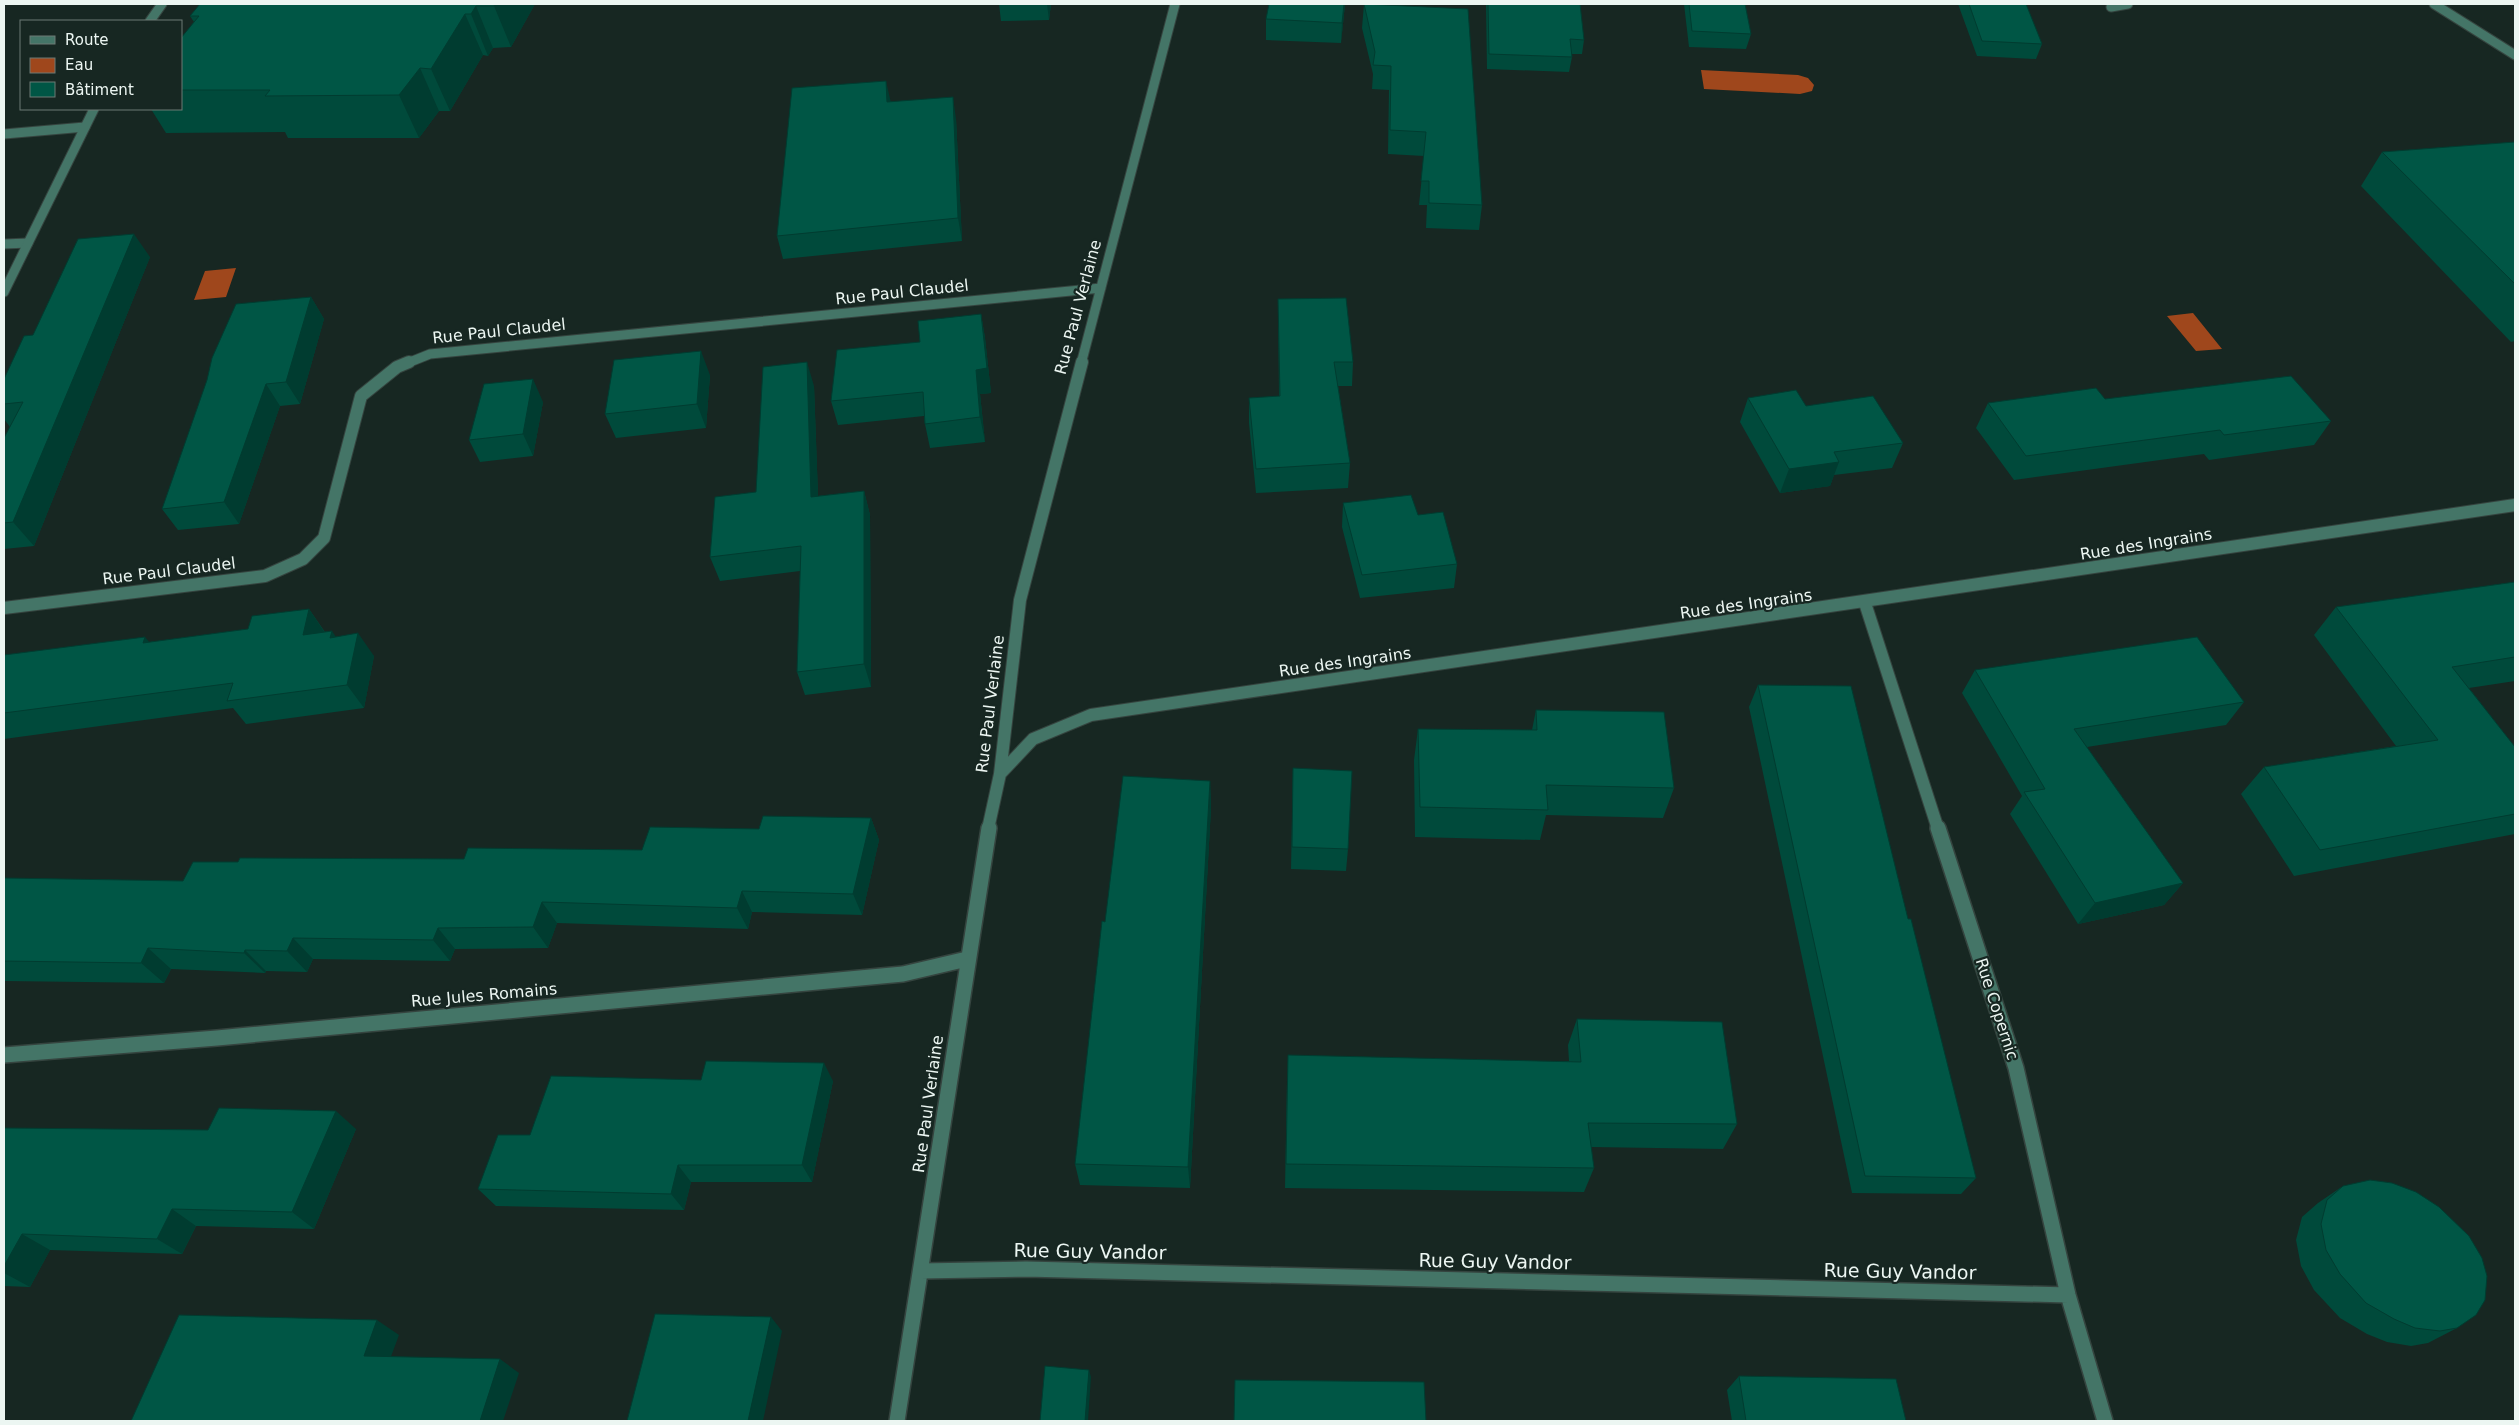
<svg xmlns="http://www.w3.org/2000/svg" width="2519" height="1425" viewBox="0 0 2519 1425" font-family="'DejaVu Sans',sans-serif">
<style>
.water{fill:#9f471c}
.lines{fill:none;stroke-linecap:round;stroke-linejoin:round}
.service-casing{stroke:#35443f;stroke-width:11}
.minor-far2-casing{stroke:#35443f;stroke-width:11}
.minor-far1-casing{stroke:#35443f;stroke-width:14}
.minor-casing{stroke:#35443f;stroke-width:18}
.service{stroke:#447567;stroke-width:9}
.minor-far2{stroke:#447567;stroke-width:9}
.minor-far1{stroke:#447567;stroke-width:12}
.minor{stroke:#447567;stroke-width:15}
.wall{fill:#004a3b}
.shaded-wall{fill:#003c30}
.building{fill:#005645;stroke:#003c30}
.labels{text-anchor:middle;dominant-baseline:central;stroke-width:4.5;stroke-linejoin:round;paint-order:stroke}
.street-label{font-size:16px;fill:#ecf6f2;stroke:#172722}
.near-street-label{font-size:19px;fill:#ecf6f2;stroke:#172722}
</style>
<rect width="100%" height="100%" fill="#172722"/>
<path class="water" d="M1701 70 1798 75 1808 78 1814 85 1812 91 1800 94 1704 89Z
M236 268 226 297 194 300 205 271Z
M2193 313 2222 349 2196 351 2167 316Z"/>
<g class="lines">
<g class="service-casing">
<path id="service" d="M2111 7 2128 4
M4 134 85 127
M4 244 28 243"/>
</g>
<g class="minor-far2-casing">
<path id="minor-far2" d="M2434 4 2515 55
M150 21 162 4
M4 292 94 109
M405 364 430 354 1101 288
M1081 364 1175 4"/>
</g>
<g class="minor-far1-casing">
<path id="minor-far1" d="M1865 603 1938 829
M4 608 265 576 303 559 324 538 361 396 397 367 409 362
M1000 774 1033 739 1091 715 2515 505
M988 829 1000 774 1020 600 1082 362"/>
</g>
<g class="minor-casing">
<path id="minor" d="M1938 828 2016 1068 2068 1295 2105 1421
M4 1055 217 1038 903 974 967 959
M921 1271 1026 1269 2068 1295
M897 1421 989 828"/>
</g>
<use href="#service" class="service"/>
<use href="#minor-far2" class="minor-far2"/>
<use href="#minor-far1" class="minor-far1"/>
<use href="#minor" class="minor"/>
</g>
<path class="wall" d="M200 4H535L511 47 493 48 488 56 483 55 450 111H439L419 138H288L285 132 166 133 151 109H181V38L194 22 190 16Z
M999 4H1051L1049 20 1001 21Z
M1345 4 1341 43 1266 40V19Z
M1364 4 1482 205 1479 230 1426 228 1427 205H1419L1424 156 1388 154 1389 90 1372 89 1373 74 1362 28Z
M1486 4H1580L1584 40 1582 54H1571L1572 57 1569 72 1487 69Z
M1684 4H1745L1751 34 1746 49 1689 47Z
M1958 4H2026L2042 44 2036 59 1977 56Z
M956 119 962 241 783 259 777 236Z
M2515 142V341L2511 342 2361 186 2382 152Z
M150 257 34 546 4 549V438L10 427 4 419V379L33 335Z
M311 297 324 319 300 404 280 406 239 524 178 530 162 509Z
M1278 299 1353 362 1352 386H1338L1350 463 1348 488 1256 493 1249 423V398L1279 396Z
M981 314 985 338 991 393 980 394 985 442 930 448 925 424 924 416 838 425 831 401 920 342Z
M710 375 706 428 616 438 605 414Z
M814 386 818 496 864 491 870 515 871 687 805 695 797 672 800 571 720 581 710 557 756 492Z
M1748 398 1806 406 1903 443 1892 468 1834 475 1830 486 1780 493 1740 422Z
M2105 399 2331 421 2314 445 2209 460 2204 454 2014 480 1976 428 1988 403Z
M543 402 533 456 480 462 469 440Z
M1343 503 1418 515 1457 564 1454 588 1360 598 1342 527Z
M2515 582V681L2469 688 2515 747V834L2294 876 2241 794 2264 767 2396 746 2314 635 2336 607Z
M309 609 325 632 374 656 364 708 246 724 233 708 4 739V655L150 642 248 629Z
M1975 670 2244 702 2226 725 2087 747 2183 883 2164 905 2078 924 2010 814 2022 796 1962 693Z
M1758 685 1908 919 1976 1178 1961 1194 1852 1193 1749 707Z
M1536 710 1674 788 1663 818 1546 815 1540 840 1415 837 1414 760 1418 729 1532 730Z
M1293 768 1348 849 1346 871 1291 869Z
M1210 781 1211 808 1190 1188 1080 1185 1075 1164Z
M871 818 879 840 862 915 752 912 748 929 557 923 548 948 455 949 450 961 313 959 307 972 266 971 265 973 171 969 164 983 4 981V878L183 881 238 862 464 859 642 850 759 829Z
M1577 1019 1737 1124 1723 1149 1591 1147 1594 1168 1584 1192 1285 1188 1287 1081 1569 1061 1568 1045Z
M701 1080 833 1081 812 1182H691L684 1210 496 1206 478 1189 530 1135Z
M4 1128 208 1130 356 1129 314 1229 196 1226 182 1254 50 1250 30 1287 4 1286Z
M2343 1186 2457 1328 2428 1343 2411 1346 2387 1342 2367 1334 2340 1318 2314 1290 2301 1266 2296 1240 2302 1217 2318 1203Z
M1739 1376 1906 1421H1732L1727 1390Z"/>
<path class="shaded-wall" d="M495 4H535L511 47 494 6Z
M1047 4H1051L1049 20Z
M1344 4H1345L1341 43 1342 23Z
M476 6 493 48 488 56 471 14Z
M465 14 483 55 450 111 431 69Z
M420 68 439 111 419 138 399 95Z
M886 81 891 103 887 102Z
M953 97 956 119 962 241 958 218Z
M134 234 150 257 34 546 13 522Z
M311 297 324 319 300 404 286 382Z
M981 314 985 338 991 393 980 394 985 442 980 417 976 370Z
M701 351 710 375 706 428 697 404Z
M807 362 814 386 819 521 811 497Z
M533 379 543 402 533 456 523 434Z
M266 384 280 406 239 524 224 502Z
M1839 462 1830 486 1780 493 1789 469Z
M864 491 870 515 871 687 864 664Z
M309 609 325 633 303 635Z
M332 631 348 655 330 638Z
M358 633 374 656 364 708 347 685Z
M145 637 165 660 143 643Z
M1210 781 1211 808 1190 1188 1188 1167Z
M871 818 879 840 862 915 853 894Z
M2183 883 2164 905 2078 924 2095 903Z
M742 891 752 912 748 929 737 908Z
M542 902 557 923 548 948 533 927Z
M438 928 455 949 450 961 433 940Z
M293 938 313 959 307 972 287 951Z
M148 948 171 969 164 983 141 963Z
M245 950 266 971 265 973 244 953Z
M824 1063 833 1081 812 1182 802 1165Z
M336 1111 356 1129 314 1229 292 1212Z
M678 1165 691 1182 684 1210 671 1194Z
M172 1209 196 1226 182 1254 157 1239Z
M22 1234 50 1250 30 1287 4 1273V1266Z
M771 1317 782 1331 763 1421H748Z
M377 1320 399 1335 386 1370 364 1356Z
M500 1359 519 1373 503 1421H480Z
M1089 1370 1091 1377 1088 1421H1085Z"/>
<path class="building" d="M200 4H495L494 6H476L471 14H465L431 69 420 68 399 95 265 96 270 90H181V38L199 16H190Z
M1269 4H1344L1342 23 1266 19Z
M1364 4 1468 9 1482 205 1429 203V181H1421L1426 132 1390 130 1391 66 1373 65 1375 52Z
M1488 4H1580L1584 40 1570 39 1572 57 1489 54Z
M1689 4H1745L1751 34 1692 31Z
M1969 4H2026L2042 44 1982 41Z
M886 81 887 102 953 97 958 218 777 236 792 88Z
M2515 142V284L2382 152Z
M134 234 13 522 4 523V438L23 402 4 404V379L24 336 33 335 78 239Z
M311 297 286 382 266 384 224 502 162 509 207 380 212 358 236 304Z
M1346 298 1353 362H1334L1350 463 1256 469 1249 398 1280 396 1278 299Z
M981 314 987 368 976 370 980 417 925 424 923 392 831 401 837 350 920 342 918 321Z
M701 351 697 404 605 414 614 360Z
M807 362 811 497 864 491V664L797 672 801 546 710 557 715 497 756 492 763 367Z
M2291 376 2331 421 2224 435 2220 430 2026 456 1988 403 2096 388 2105 399Z
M533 379 523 434 469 440 484 384Z
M1796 390 1806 406 1873 396 1903 443 1834 452 1839 462 1789 469 1748 398Z
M1411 495 1418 515 1443 512 1457 564 1362 575 1343 503Z
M2515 582V657L2452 667 2515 747V814L2320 850 2264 767 2438 740 2336 607Z
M309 609 303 635 332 631 330 638 358 633 347 685 227 701 233 683 4 713V655L145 637 143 643 248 629 252 616Z
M2197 637 2244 702 2074 729 2183 883 2095 903 2024 792 2045 789 1975 670Z
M1758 685 1851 686 1908 919H1911L1976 1178 1865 1176Z
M1536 710 1664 712 1674 788 1546 785 1548 810 1420 807 1418 729 1537 730Z
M1293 768 1352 771 1348 849 1292 847Z
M1123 776 1210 781 1188 1167 1075 1164 1102 921 1105 922Z
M763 816 871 818 853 894 742 891 737 908 542 902 533 927 438 928 433 940 293 938 287 951 245 950 244 953 148 948 141 963 4 961V878L183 881 193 862H238L240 858 464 859 468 848 642 850 650 827 759 829Z
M1577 1019 1722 1022 1737 1124 1588 1123 1594 1168 1286 1164 1288 1055 1581 1062Z
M706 1061 824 1063 802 1165H678L671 1194 478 1189 498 1135H530L551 1076 701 1080Z
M219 1108 336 1111 292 1212 172 1209 157 1239 22 1234 4 1266V1128L208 1130Z
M2370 1180 2392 1183 2416 1192 2439 1207 2469 1236 2482 1258 2487 1276 2485 1300 2476 1315 2457 1328 2440 1331 2415 1328 2394 1319 2366 1303 2340 1274 2326 1250 2321 1224 2327 1200 2343 1186Z
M655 1314 771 1317 748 1421H627Z
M179 1315 377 1320 364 1356 500 1359 480 1421H131Z
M1045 1366 1089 1370 1085 1421H1040Z
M1739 1376 1896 1379 1906 1421H1746Z
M1235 1380 1424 1382 1426 1421H1234Z"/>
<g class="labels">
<g class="street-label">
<text transform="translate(902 292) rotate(-6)">Rue Paul Claudel</text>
<text transform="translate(1078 307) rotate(-75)">Rue Paul Verlaine</text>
<text transform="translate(499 331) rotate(-6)">Rue Paul Claudel</text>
<text transform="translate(2146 544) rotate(-9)">Rue des Ingrains</text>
<text transform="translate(169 571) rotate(-7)">Rue Paul Claudel</text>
<text transform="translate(1746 604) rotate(-8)">Rue des Ingrains</text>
<text transform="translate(1345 662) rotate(-8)">Rue des Ingrains</text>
<text transform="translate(990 704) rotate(-83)">Rue Paul Verlaine</text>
<text transform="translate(484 995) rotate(-5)">Rue Jules Romains</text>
<text transform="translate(1997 1009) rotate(72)">Rue Copernic</text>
<text transform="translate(928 1104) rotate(-82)">Rue Paul Verlaine</text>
</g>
<g class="near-street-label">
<text transform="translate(1090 1251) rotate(1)">Rue Guy Vandor</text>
<text transform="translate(1495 1261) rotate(1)">Rue Guy Vandor</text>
<text transform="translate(1900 1271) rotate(1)">Rue Guy Vandor</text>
</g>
</g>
<rect width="2519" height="1425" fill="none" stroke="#ecf6f2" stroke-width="10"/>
<rect x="20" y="20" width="162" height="90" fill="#172722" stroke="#6c7a75"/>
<rect x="30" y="36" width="25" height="8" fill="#447567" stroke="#6c7a75"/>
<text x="65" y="45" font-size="15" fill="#ecf6f2">Route</text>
<rect x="30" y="58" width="25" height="15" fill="#9f471c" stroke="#6c7a75"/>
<text x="65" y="70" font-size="15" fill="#ecf6f2">Eau</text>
<rect x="30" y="82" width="25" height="15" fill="#005645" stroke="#6c7a75"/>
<text x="65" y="95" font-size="15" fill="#ecf6f2">Bâtiment</text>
</svg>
